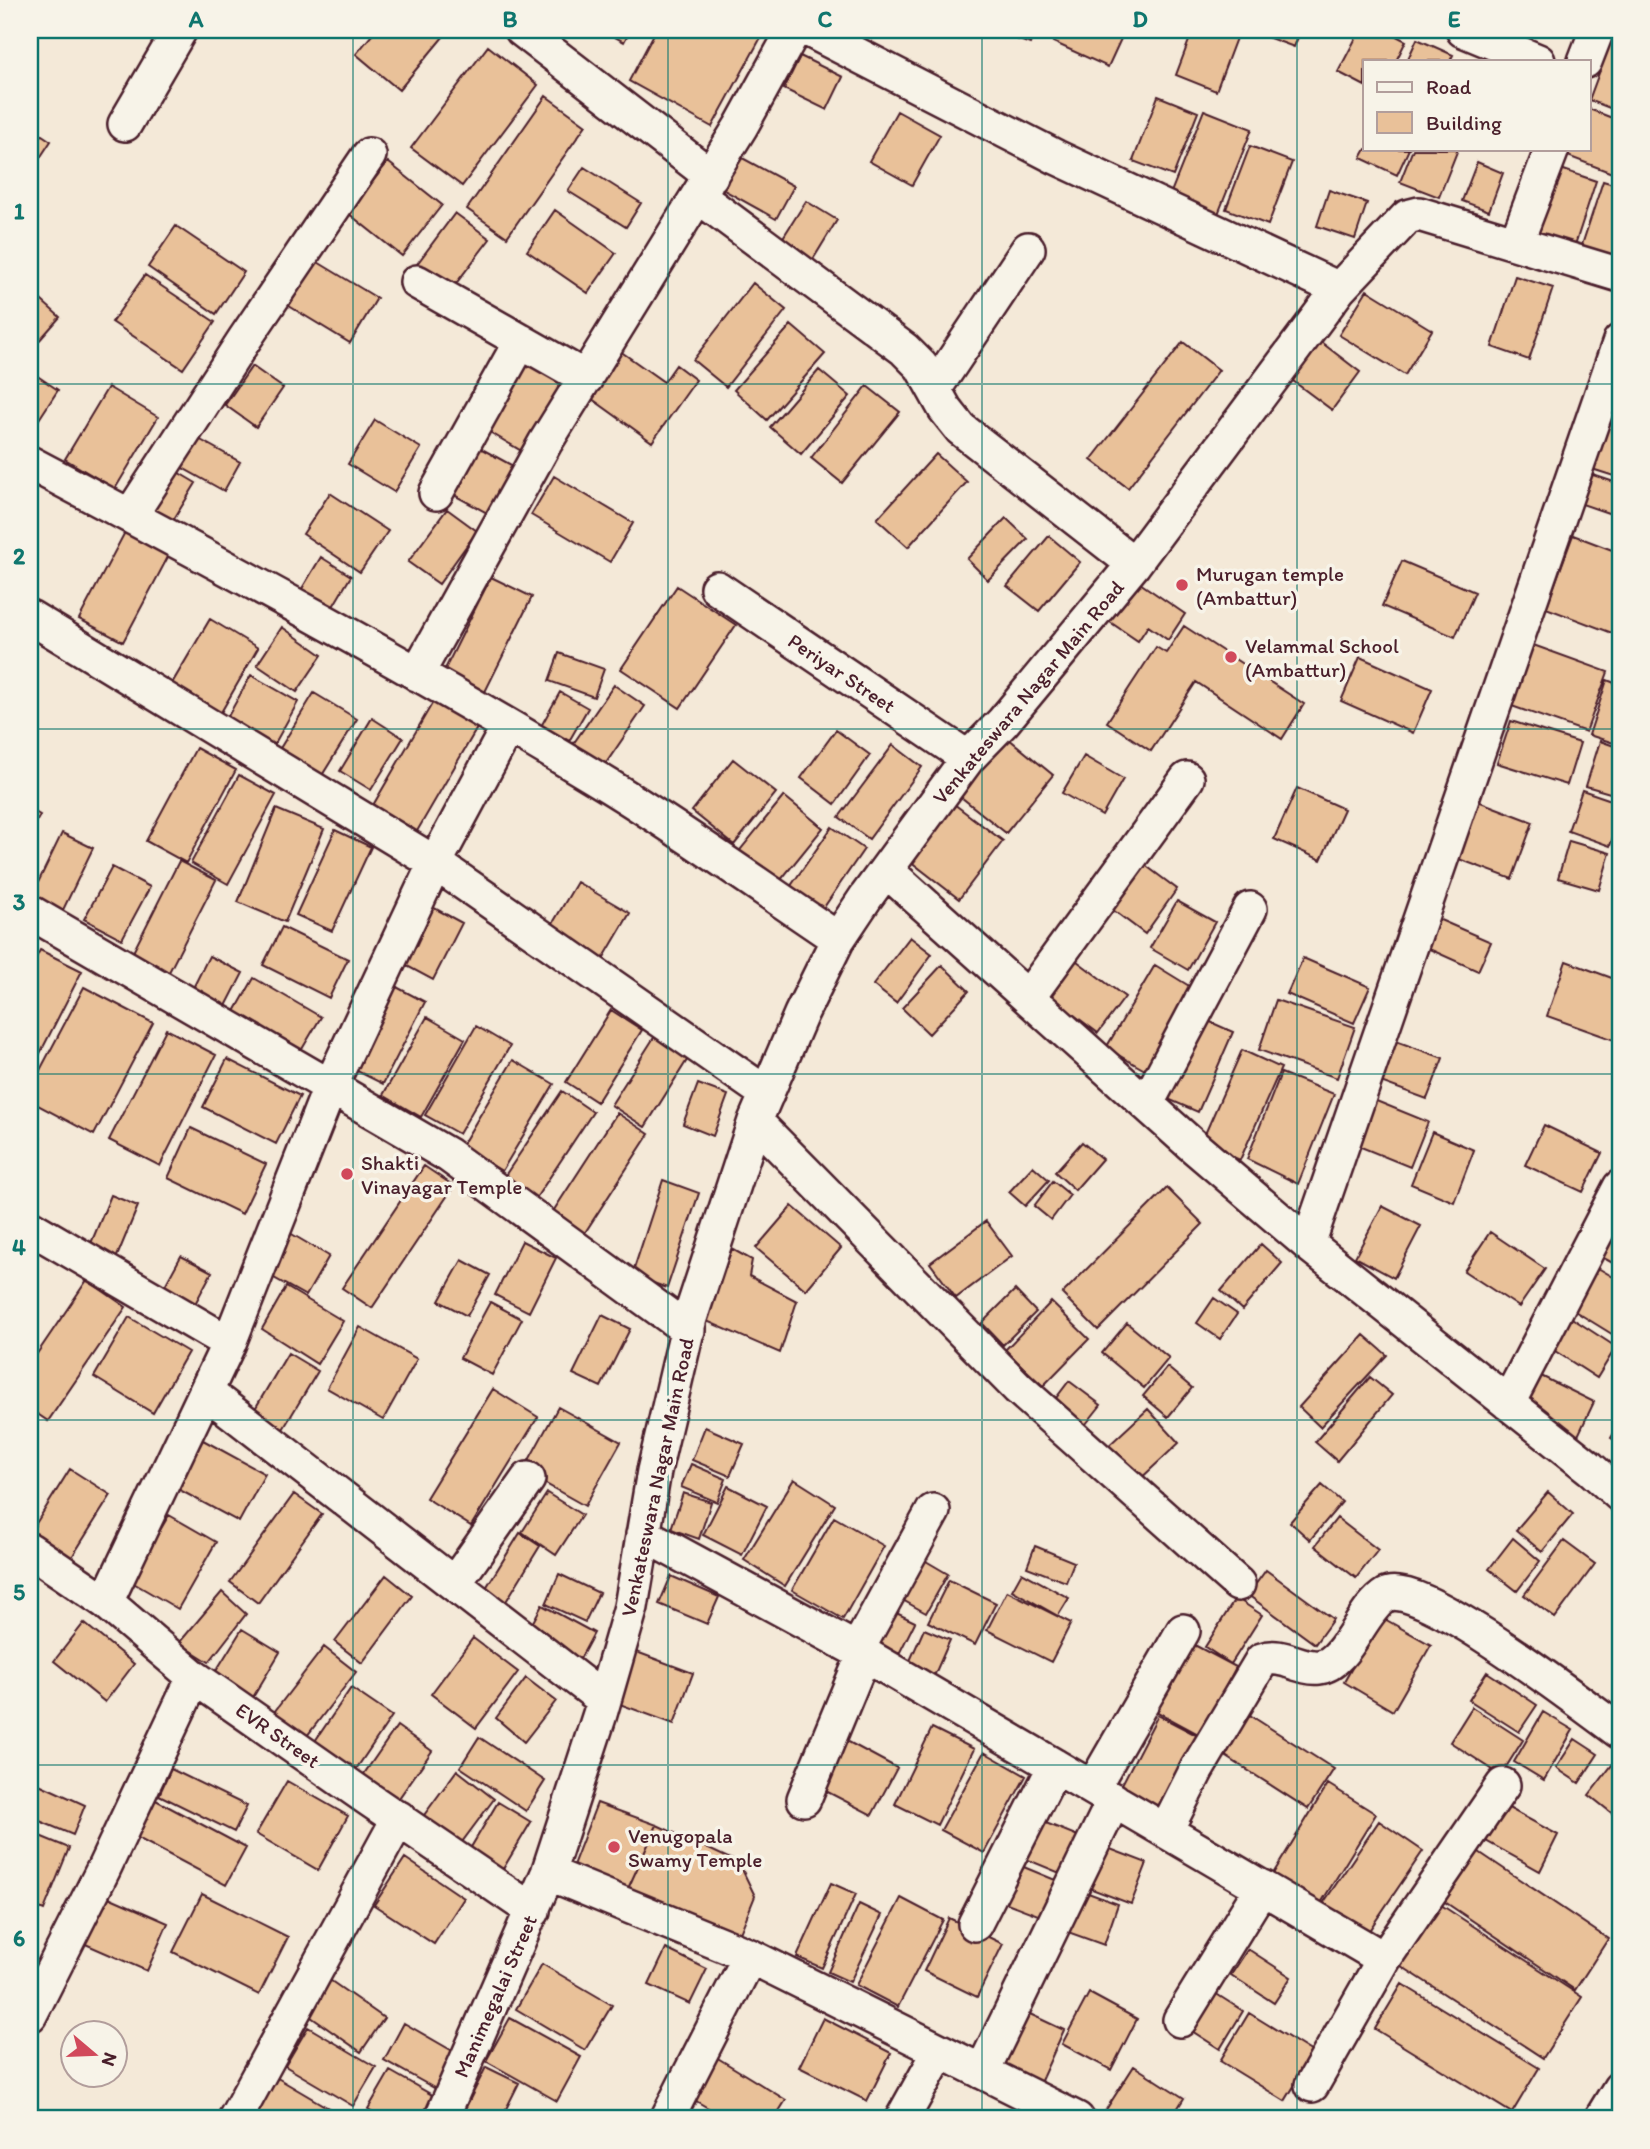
<svg xmlns="http://www.w3.org/2000/svg" width="1650" height="2149" viewBox="0 0 1650 2149" font-family="Itim,sans-serif">
<style>
.building{fill:#e9c199;stroke:#4a1f2b;stroke-width:2}
.lines{fill:none;stroke-linecap:round;stroke-linejoin:round}
.minor-casing{stroke:#4a1f2b;stroke-width:38}
.minor{stroke:#f7f3e8;stroke-width:33}
.grid{fill:none;stroke:#0f766e;stroke-width:2;stroke-opacity:0.55}
.poi-dot{fill:#d1495b;stroke:#f7f3e8;stroke-width:2.5}
.labels{text-anchor:middle;dominant-baseline:central;stroke-width:7;stroke-linejoin:round;paint-order:stroke}
.poi-label{font-size:21px;fill:#4a1f2b;stroke:#f7f3e8;text-anchor:start}
.street-label{font-size:21px;fill:#4a1f2b;stroke:#f7f3e8}
.neatline{fill:none;stroke:#0f766e;stroke-width:2.5}
.grid-label{font-size:23px;text-anchor:middle;font-weight:bold;fill:#0f766e}
</style>
<rect width="100%" height="100%" fill="#f4e9d8"/>
<filter id="ink" filterUnits="userSpaceOnUse"><feTurbulence type="fractalNoise" baseFrequency=".0143" numOctaves="2"/><feDisplacementMap in="SourceGraphic" scale="14" xChannelSelector="R" yChannelSelector="G"/><feConvolveMatrix kernelMatrix="1 2 1 2 8 2 1 2 1" color-interpolation-filters="sRGB"/></filter>
<g filter="url(#ink)">
<path class="building" d="M376 30H447L448 31 399 90 356 54Z
M602 30H630L624 42Z
M656 30H765L712 127 629 81Z
M992 30H1035L1030 44Z
M1058 30H1125L1108 67 1053 42Z
M1193 30H1239L1216 91 1176 75Z
M1248 30H1301L1294 47Z
M1360 30H1385L1406 41 1396 61H1365V86L1338 72Z
M1615 30H1620V112L1589 100Z
M1417 39 1453 55 1450 61H1407Z
M488 46 538 85 462 186 411 148Z
M800 56 843 77 827 110 784 89Z
M546 96 586 125 507 237 467 209Z
M1158 96 1198 112 1173 176 1133 161Z
M1589 109 1620 121V176L1565 155 1567 149H1589Z
M1204 110 1252 129 1218 214 1170 195Z
M897 111 940 135 912 185 869 161Z
M30 127 51 141 30 173Z
M1250 146 1292 162 1268 225 1226 209Z
M1366 149H1409L1397 175 1361 158Z
M1413 149H1458L1439 197 1400 182Z
M735 154 794 186 776 219 717 186Z
M388 162 442 205 402 256 348 213Z
M1477 162 1503 173 1489 211 1462 201Z
M1552 166 1596 181 1574 248 1530 234Z
M584 167 641 203 626 227 568 191Z
M1603 181 1620 186V237L1612 262 1580 251Z
M1329 190 1367 203 1355 239 1317 226Z
M806 201 837 220 809 266 777 247Z
M555 210 616 253 588 293 527 251Z
M455 213 490 239 451 290 417 264Z
M176 226 244 272 216 314 148 267Z
M316 261 377 298 350 343 289 306Z
M145 275 215 322 183 369 112 322Z
M1515 276 1553 288 1529 360 1492 347Z
M753 283 786 310 726 387 693 360Z
M1367 290 1432 330 1405 375 1339 335Z
M33 293 60 317 30 351V296Z
M791 325 825 354 767 420 734 390Z
M1313 336 1360 372 1332 410 1285 375Z
M1183 342 1219 370 1128 488 1091 460Z
M620 351 664 382 676 365 696 380 652 442 588 396Z
M521 357 565 383 525 453 481 427Z
M252 366 283 388 256 427 225 405Z
M819 370 850 396 801 454 770 427Z
M30 371 58 390 30 433Z
M1620 383V419L1607 415Z
M867 386 900 412 842 483 811 458Z
M108 387 158 417 115 489 65 459Z
M375 420 421 448 394 492 348 464Z
M1607 422 1620 426V478L1592 469Z
M197 438 240 462 224 491 181 467Z
M480 448 513 466 487 513 454 495Z
M936 454 967 482 908 547 877 519Z
M169 467 196 483 166 532 139 515Z
M1584 472 1620 484V517L1573 501Z
M554 476 633 523 610 562 531 515Z
M330 493 388 531 360 572 303 534Z
M447 509 477 531 439 584 408 562Z
M1006 518 1028 539 988 580 967 559Z
M125 532 169 555 123 642 79 619Z
M1573 535 1620 553V610L1612 633 1546 608Z
M1049 536 1080 562 1039 611 1007 586Z
M321 557 351 576 328 615 297 597Z
M1402 561 1475 592 1455 637 1382 606Z
M491 577 532 597 481 700 440 679Z
M1134 579 1185 614 1168 640 1148 626 1138 641 1107 620Z
M677 586 736 625 680 708 621 669Z
M210 619 258 648 220 714 171 685Z
M1184 626 1304 704 1282 739 1196 682 1151 751 1107 722 1156 647 1166 653Z
M282 627 322 655 297 692 257 665Z
M1525 642 1608 672 1586 732 1503 703Z
M559 653 604 669 594 697 549 681Z
M1360 657 1432 689 1413 733 1341 701Z
M251 675 298 702 274 745 227 718Z
M1607 680 1620 685V745L1589 735Z
M614 685 645 706 602 769 571 747Z
M560 692 588 708 568 743 540 728Z
M314 693 357 719 321 777 279 750Z
M433 702 477 728 416 833 372 807Z
M372 718 403 738 371 790 340 771Z
M1511 721 1580 743 1567 785 1497 763Z
M836 730 870 755 835 804 801 778Z
M1003 734 1053 775 1006 833 956 793Z
M1600 741 1620 748V796L1586 786Z
M893 745 922 767 869 839 839 817Z
M196 748 236 770 186 863 146 841Z
M1084 756 1123 779 1102 816 1062 793Z
M733 759 776 793 734 845 692 811Z
M239 775 276 795 228 884 191 863Z
M1297 788 1344 809 1321 860 1274 839Z
M1582 790 1620 803V816L1610 846 1568 831Z
M784 796 823 828 771 892 732 860Z
M1478 801 1533 822 1512 879 1456 858Z
M954 804 1003 841 959 899 910 861Z
M30 809 40 815 30 834Z
M276 809 324 829 285 922 238 902Z
M832 827 864 849 820 913 788 890Z
M335 830 371 847 332 931 296 915Z
M62 833 93 848 62 912 31 897Z
M1569 841 1610 853 1599 890 1558 878Z
M1137 859 1177 889 1145 934 1105 904Z
M179 861 216 880 165 980 128 962Z
M112 867 150 887 122 939 84 919Z
M577 882 630 913 603 959 550 928Z
M1177 901 1215 922 1188 970 1150 948Z
M423 902 462 923 433 980 394 959Z
M1431 916 1491 942 1478 971 1418 944Z
M282 927 348 959 329 998 263 965Z
M910 937 932 954 896 1003 873 985Z
M40 950 82 971 30 1073V969Z
M1620 951V971L1613 968Z
M209 956 243 973 223 1012 189 996Z
M1073 958 1125 997 1098 1033 1046 994Z
M1303 958 1370 987 1354 1023 1287 994Z
M1566 961 1620 981V1042L1547 1016Z
M942 965 969 991 929 1034 902 1008Z
M1155 965 1199 992 1152 1074 1106 1048Z
M254 978 321 1017 295 1061 229 1022Z
M387 982 425 1002 383 1084 347 1066Z
M84 987 153 1023 94 1135 30 1101V1089Z
M1276 1000 1355 1027 1337 1078 1259 1050Z
M611 1010 642 1030 597 1102 566 1082Z
M1197 1016 1233 1032 1198 1112 1161 1096Z
M427 1017 465 1039 421 1117 383 1095Z
M476 1026 510 1046 459 1134 425 1115Z
M660 1028 694 1049 645 1127 611 1105Z
M166 1029 216 1055 160 1166 109 1140Z
M1382 1036 1443 1058 1427 1099 1367 1077Z
M1242 1050 1281 1068 1240 1160 1201 1143Z
M227 1059 300 1096 276 1144 203 1107Z
M513 1060 554 1084 502 1171 461 1147Z
M1281 1073 1334 1094 1298 1184 1247 1159Z
M698 1084 728 1095 713 1136 683 1124Z
M562 1091 593 1112 530 1207 498 1186Z
M1369 1098 1428 1122 1410 1167 1351 1143Z
M617 1113 649 1134 584 1234 552 1213Z
M1544 1125 1602 1153 1583 1192 1525 1165Z
M191 1128 266 1164 242 1214 168 1178Z
M1432 1132 1474 1150 1454 1202 1411 1184Z
M30 1133 40 1138 30 1159Z
M1082 1142 1102 1159 1075 1190 1055 1172Z
M424 1166 454 1186 372 1308 342 1288Z
M1033 1166 1049 1180 1025 1206 1009 1192Z
M663 1180 699 1193 667 1288 632 1275Z
M1053 1181 1070 1195 1051 1220 1034 1206Z
M1167 1188 1203 1224 1098 1330 1062 1294Z
M111 1195 138 1206 116 1259 89 1248Z
M792 1206 841 1248 806 1290 756 1248Z
M1382 1206 1421 1226 1394 1278 1355 1257Z
M1620 1217V1267L1600 1256Z
M986 1221 1012 1256 956 1298 930 1263Z
M1490 1232 1545 1269 1519 1307 1464 1271Z
M290 1233 329 1256 306 1296 267 1274Z
M522 1241 556 1258 529 1312 495 1295Z
M1261 1244 1282 1263 1242 1310 1221 1291Z
M732 1249 752 1260 749 1276 797 1301 780 1353 702 1319Z
M181 1256 212 1272 188 1317 157 1300Z
M462 1260 490 1275 467 1316 439 1301Z
M1598 1268 1620 1281V1339L1573 1310Z
M87 1280 126 1307 48 1421 30 1409V1364Z
M286 1287 343 1321 317 1364 262 1329Z
M1015 1290 1036 1312 1003 1345 982 1323Z
M1214 1298 1237 1314 1220 1339 1197 1323Z
M490 1302 522 1319 492 1375 460 1358Z
M1051 1302 1089 1339 1043 1386 1005 1350Z
M1561 1311 1616 1347 1597 1378 1541 1342Z
M602 1315 630 1329 601 1387 573 1374Z
M129 1317 188 1352 153 1413 94 1377Z
M1127 1323 1169 1358 1144 1388 1102 1353Z
M360 1327 417 1359 383 1420 327 1388Z
M1364 1335 1387 1355 1320 1427 1299 1407Z
M288 1353 318 1371 279 1436 249 1419Z
M1167 1367 1192 1388 1168 1417 1143 1396Z
M1539 1375 1594 1402 1576 1440 1520 1412Z
M1370 1377 1392 1395 1337 1461 1315 1442Z
M1069 1381 1101 1405 1082 1429 1050 1406Z
M493 1389 538 1417 471 1526 426 1498Z
M558 1407 621 1442 585 1506 523 1471Z
M1148 1409 1179 1443 1137 1482 1106 1448Z
M1620 1423V1444L1611 1438Z
M705 1427 744 1444 730 1476 692 1460Z
M203 1440 265 1474 239 1522 176 1488Z
M691 1464 726 1479 717 1502 681 1487Z
M70 1469 111 1495 65 1568 30 1545V1533Z
M794 1479 835 1505 785 1586 744 1560Z
M1322 1485 1342 1502 1310 1540 1290 1522Z
M728 1486 767 1506 742 1555 703 1535Z
M1548 1492 1573 1514 1542 1552 1516 1530Z
M547 1493 582 1515 556 1555 522 1532Z
M683 1493 711 1502 699 1539 671 1529Z
M294 1494 322 1514 258 1603 230 1582Z
M169 1515 216 1542 178 1609 130 1581Z
M834 1517 884 1546 843 1619 792 1590Z
M1337 1518 1378 1550 1356 1578 1315 1546Z
M520 1533 540 1546 502 1608 481 1596Z
M1513 1538 1540 1561 1517 1591 1489 1569Z
M1564 1541 1595 1564 1555 1618 1524 1595Z
M1035 1546 1074 1562 1066 1582 1027 1567Z
M914 1554 948 1574 926 1613 892 1594Z
M1266 1570 1333 1619 1315 1644 1248 1595Z
M1022 1572 1069 1598 1058 1616 1012 1590Z
M559 1574 599 1593 585 1622 546 1604Z
M386 1575 412 1596 362 1663 335 1642Z
M671 1576 719 1597 707 1624 659 1604Z
M949 1580 996 1603 975 1645 928 1622Z
M1007 1591 1071 1623 1051 1662 987 1630Z
M222 1592 246 1614 209 1662 179 1643Z
M1236 1598 1262 1615 1231 1664 1205 1647Z
M542 1605 594 1633 579 1661 527 1633Z
M886 1608 915 1622 899 1654 870 1641Z
M1381 1617 1431 1645 1393 1711 1344 1682Z
M84 1623 134 1664 105 1702 54 1661Z
M242 1629 280 1652 252 1699 213 1676Z
M924 1629 950 1640 931 1683 905 1672Z
M473 1638 518 1672 476 1728 431 1694Z
M1185 1640 1236 1667 1200 1735 1150 1708Z
M324 1647 356 1672 300 1745 268 1720Z
M634 1651 693 1673 674 1724 614 1702Z
M1487 1672 1537 1705 1519 1732 1469 1700Z
M526 1678 556 1701 524 1742 496 1718Z
M351 1688 392 1716 350 1778 309 1750Z
M1472 1707 1523 1740 1501 1775 1450 1742Z
M1242 1710 1334 1769 1308 1809 1216 1750Z
M1543 1712 1573 1730 1544 1780 1514 1762Z
M1158 1715 1202 1738 1163 1812 1119 1790Z
M397 1726 432 1751 392 1808 357 1784Z
M932 1728 974 1749 937 1825 895 1804Z
M479 1737 545 1781 526 1811 460 1767Z
M843 1739 897 1768 872 1815 818 1787Z
M1575 1739 1598 1754 1579 1783 1556 1768Z
M984 1752 1026 1776 984 1853 941 1830Z
M1619 1756 1620 1815 1618 1818 1589 1795Z
M171 1769 247 1806 234 1832 159 1795Z
M457 1770 494 1799 456 1850 419 1822Z
M287 1781 348 1816 318 1870 256 1834Z
M39 1784 85 1805 73 1835 30 1817V1804Z
M1328 1784 1376 1814 1316 1911 1268 1882Z
M152 1798 246 1848 226 1885 132 1835Z
M498 1802 531 1822 503 1869 470 1849Z
M597 1803 657 1825 626 1893 572 1868Z
M1505 1806 1558 1835 1540 1871 1486 1841Z
M1036 1819 1088 1840 1072 1878 1021 1857Z
M1379 1821 1423 1851 1366 1935 1322 1905Z
M657 1825 739 1863 755 1896 736 1943 626 1893Z
M30 1832 69 1848 44 1910 30 1904Z
M1470 1846 1608 1939 1575 1990 1436 1896Z
M1105 1847 1147 1863 1131 1904 1089 1888Z
M405 1858 464 1898 434 1944 374 1905Z
M1014 1863 1065 1884 1051 1920 999 1900Z
M831 1883 856 1894 822 1968 797 1957Z
M1080 1890 1118 1904 1104 1945 1065 1931Z
M202 1894 288 1937 259 1995 173 1952Z
M104 1895 168 1923 147 1971 83 1943Z
M901 1898 943 1920 898 2007 856 1985Z
M1438 1903 1582 1997 1543 2058 1398 1964Z
M859 1904 882 1915 850 1982 828 1972Z
M949 1918 1003 1944 977 1997 924 1971Z
M666 1949 707 1969 690 2004 649 1985Z
M1248 1949 1291 1977 1274 2003 1231 1975Z
M542 1964 612 2005 585 2050 516 2009Z
M324 1976 384 2018 361 2052 301 2010Z
M1402 1984 1539 2068 1512 2113 1375 2029Z
M1207 1988 1243 2011 1220 2049 1184 2026Z
M1089 1993 1137 2019 1111 2070 1062 2044Z
M1015 2007 1064 2030 1035 2094 986 2072Z
M1249 2013 1314 2053 1285 2101 1220 2061Z
M510 2018 581 2057 557 2101 486 2061Z
M823 2018 891 2053 867 2101 799 2067Z
M404 2023 463 2057 443 2093 384 2060Z
M308 2027 376 2067 353 2106 285 2066Z
M716 2057 786 2100 774 2119H727L691 2098Z
M1134 2066 1184 2098 1171 2119H1100Z
M486 2067 519 2083 501 2119H460Z
M390 2071 446 2103 437 2119H385L368 2109Z
M274 2076 347 2119H267L253 2111Z
M1017 2113 1030 2119H1014Z"/>
<g class="lines">
<g class="minor-casing">
<path id="minor" d="M522 30 711 176
M809 30 1056 157 1339 289
M1463 30 1538 61
M1585 61 1597 30
M125 124 180 30
M698 196 904 349 921 366 945 409 961 429 1134 564
M1516 243 1552 149
M417 282 586 378
M935 388 1028 249
M30 463C225 566 420 671 609 786 687 834 762 888 838 939
M436 493 521 341
M130 516 244 340 369 155
M717 588 968 758
M30 617 435 863 767 1094
M417 674 545 443 741 126 794 30
M887 871 1192 1145 1308 1244 1590 1468 1620 1495
M30 912 448 1155 688 1330
M1029 996 1187 779
M1147 1103 1250 909
M755 1121 1018 1388 1238 1584
M30 1227 229 1343
M1308 1244 1620 341
M206 1392 604 1700
M1508 1403 1620 1187
M643 1534 857 1650 1384 1959
M30 1550 106 1602 194 1677 367 1798 533 1911
M454 1584 528 1479
M106 1602 229 1343 331 1085 435 863 508 727
M857 1650 933 1511
M1093 1787 1183 1631
M804 1799 864 1654
M1166 1830 1197 1769 1262 1660C1283 1652 1298 1669 1319 1667 1347 1664 1361 1610 1386 1595 1419 1577 1587 1708 1620 1732
M548 1873 750 1956 1077 2119
M975 1924 1055 1766
M30 2015 104 1868 194 1677
M1180 2020 1262 1887
M982 2072 1114 1800
M1312 2085 1384 1959 1503 1785
M235 2119 399 1818
M441 2119 548 1873 600 1714 631 1607 654 1471 690 1318 755 1121 801 1014 838 939 866 897 968 758 1003 722 1134 564 1339 289 1407 217 1419 214 1620 275
M667 2119 750 1956
M902 2119 940 2051
M1601 2119 1620 2088"/>
</g>
<use href="#minor" class="minor"/>
</g>
</g>
<path class="grid" d="M353 30V2119M668 30V2119M982 30V2119M1297 30V2119M30 384H1620M30 729H1620M30 1074H1620M30 1420H1620M30 1765H1620"/>
<g class="poi-dot">
<circle cx="1182" cy="585" r="7"/>
<circle cx="1231" cy="657" r="7"/>
<circle cx="347" cy="1174" r="7"/>
<circle cx="614" cy="1847" r="7"/>
</g>
<g class="labels">
<g class="poi-label">
<text x="1196" y="573">Murugan temple<tspan x="1196" dy="24">(Ambattur)</tspan></text>
<text x="1245" y="645">Velammal School<tspan x="1245" dy="24">(Ambattur)</tspan></text>
<text x="361" y="1162">Shakti<tspan x="361" dy="24">Vinayagar Temple</tspan></text>
<text x="628" y="1835">Venugopala<tspan x="628" dy="24">Swamy Temple</tspan></text>
</g>
<g class="street-label">
<text transform="translate(842 673) rotate(34)">Periyar Street</text>
<text transform="translate(1028 692) rotate(-50)">Venkateswara Nagar Main Road</text>
<text transform="translate(657 1477) rotate(-78)">Venkateswara Nagar Main Road</text>
<text transform="translate(278 1735) rotate(35)">EVR Street</text>
<text transform="translate(495 1996) rotate(-66)">Manimegalai Street</text>
</g>
</g>
<rect width="1650" height="2149" fill="none" stroke="#f7f3e8" stroke-width="77"/>
<rect x="1363" y="60" width="228" height="91" fill="#f7f3e8" stroke="#b29e9c" stroke-width="2"/>
<rect x="1377" y="82" width="35" height="10" fill="#f7f3e8" stroke="#b29e9c" stroke-width="2"/>
<text x="1426" y="94" font-size="21" fill="#4a1f2b">Road</text>
<rect x="1377" y="112" width="35" height="21" fill="#e9c199" stroke="#b29e9c" stroke-width="2"/>
<text x="1426" y="130" font-size="21" fill="#4a1f2b">Building</text>
<g transform="translate(94 2054) rotate(109)"><circle r="33" fill="#f7f3e8" stroke="#b29e9c" stroke-width="2"/>
<path d="M0-5L12 26L0 18L-12 26Z" fill="#d1495b"/>
<text y="-10" font-size="19" font-weight="bold" text-anchor="middle" fill="#4a1f2b">N</text>
</g>
<rect x="38" y="38" width="1574" height="2072" class="neatline"/>
<g class="grid-label">
<text x="196" y="27">A</text>
<text x="510" y="27">B</text>
<text x="825" y="27">C</text>
<text x="1140" y="27">D</text>
<text x="1454" y="27">E</text>
<text x="19" y="219">1</text>
<text x="19" y="564">2</text>
<text x="19" y="910">3</text>
<text x="19" y="1255">4</text>
<text x="19" y="1600">5</text>
<text x="19" y="1946">6</text>
</g>
</svg>
